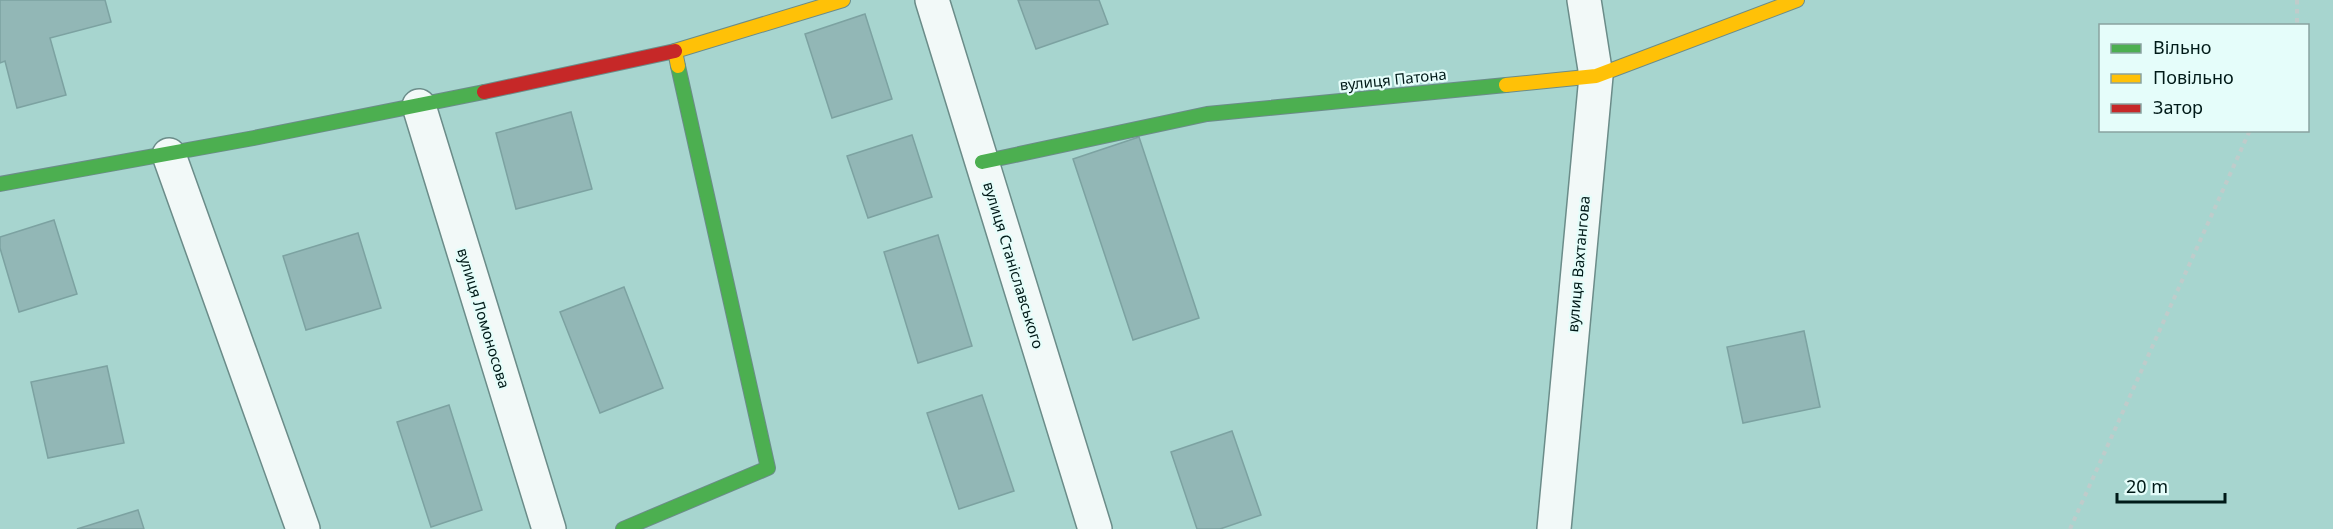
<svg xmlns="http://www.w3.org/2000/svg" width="2333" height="529" viewBox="0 0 2333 529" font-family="'Noto Sans',sans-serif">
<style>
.building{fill:#92b7b6;stroke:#7ca2a1;stroke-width:1.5}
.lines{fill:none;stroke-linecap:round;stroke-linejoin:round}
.street-casing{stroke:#6b8c89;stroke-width:36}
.fast-casing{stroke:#6b8c89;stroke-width:16}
.slow-casing{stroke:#6b8c89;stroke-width:16}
.jam-casing{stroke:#6b8c89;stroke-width:16}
.path{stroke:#bfcccb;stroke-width:4;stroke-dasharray:4.5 4.5;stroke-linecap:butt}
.street{stroke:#f2f9f8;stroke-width:33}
.fast{stroke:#4caf50;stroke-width:14}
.slow{stroke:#ffc107;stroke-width:14}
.jam{stroke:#c62828;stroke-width:14}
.labels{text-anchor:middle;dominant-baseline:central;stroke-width:4.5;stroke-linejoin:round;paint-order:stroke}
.street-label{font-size:15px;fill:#001a18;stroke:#e5fdfa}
</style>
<rect width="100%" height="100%" fill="#a7d5cf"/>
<path class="building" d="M0 0H105L111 22 50 38 66 95 17 108 5 61 0 63Z
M1018 0H1099L1108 24 1036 49Z
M865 14 892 99 832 118 805 34Z
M571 112 592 189 516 209 496 133Z
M912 135 932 197 868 218 847 156Z
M1139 137 1199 318 1133 340 1073 159Z
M54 220 77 294 19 312 0 248V237Z
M358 233 381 308 306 330 283 256Z
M938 235 972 346 918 363 884 252Z
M624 287 663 388 600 413 560 312Z
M1804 331 1820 407 1743 423 1727 347Z
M107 366 124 443 48 458 31 382Z
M982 395 1014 491 959 509 927 413Z
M449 405 482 510 431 527 397 422Z
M1232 431 1261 515 1220 529H1197L1171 452Z
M138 510 144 529H77Z"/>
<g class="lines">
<g class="street-casing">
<path id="street" d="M932 0 1095 529
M419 106 549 529
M169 155 303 529
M1554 529 1596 76 1584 0"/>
</g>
<g class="fast-casing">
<path id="fast" d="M982 162 1207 114 1506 85
M0 184 254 138 484 92
M623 529 768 468 678 66"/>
</g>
<g class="slow-casing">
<path id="slow" d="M678 66 675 51 843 0
M1506 85 1596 76 1797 0"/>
</g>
<g class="jam-casing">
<path id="jam" d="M484 92 675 51"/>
</g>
<path class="path" d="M2297 0V26
M2070 529 2250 130"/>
<use href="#street" class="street"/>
<use href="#fast" class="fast"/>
<use href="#slow" class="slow"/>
<use href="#jam" class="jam"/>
</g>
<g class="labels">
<g class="street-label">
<text transform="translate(1393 79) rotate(-6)">вулиця Патона</text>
<text transform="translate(1578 264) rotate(-85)">вулиця Вахтангова</text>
<text transform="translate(1014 265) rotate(73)">вулиця Станіславського</text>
<text transform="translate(484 318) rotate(73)">вулиця Ломоносова</text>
</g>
</g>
<rect x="2099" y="24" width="210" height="108" fill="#e5fdfa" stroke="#89a2a0" stroke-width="1.5"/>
<rect x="2111" y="44" width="30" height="9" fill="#4caf50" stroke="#89a2a0" stroke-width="1.5"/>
<text x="2153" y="54" font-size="18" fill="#001a18">Вільно</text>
<rect x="2111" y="74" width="30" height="9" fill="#ffc107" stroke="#89a2a0" stroke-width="1.5"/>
<text x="2153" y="84" font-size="18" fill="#001a18">Повільно</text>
<rect x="2111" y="104" width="30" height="9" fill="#c62828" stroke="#89a2a0" stroke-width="1.5"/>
<text x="2153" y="114" font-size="18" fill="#001a18">Затор</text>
<path d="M2117 493v9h108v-9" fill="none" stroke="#001a18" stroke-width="3"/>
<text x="2126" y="493" font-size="18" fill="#001a18" stroke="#e5fdfa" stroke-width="4.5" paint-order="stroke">20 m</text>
</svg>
